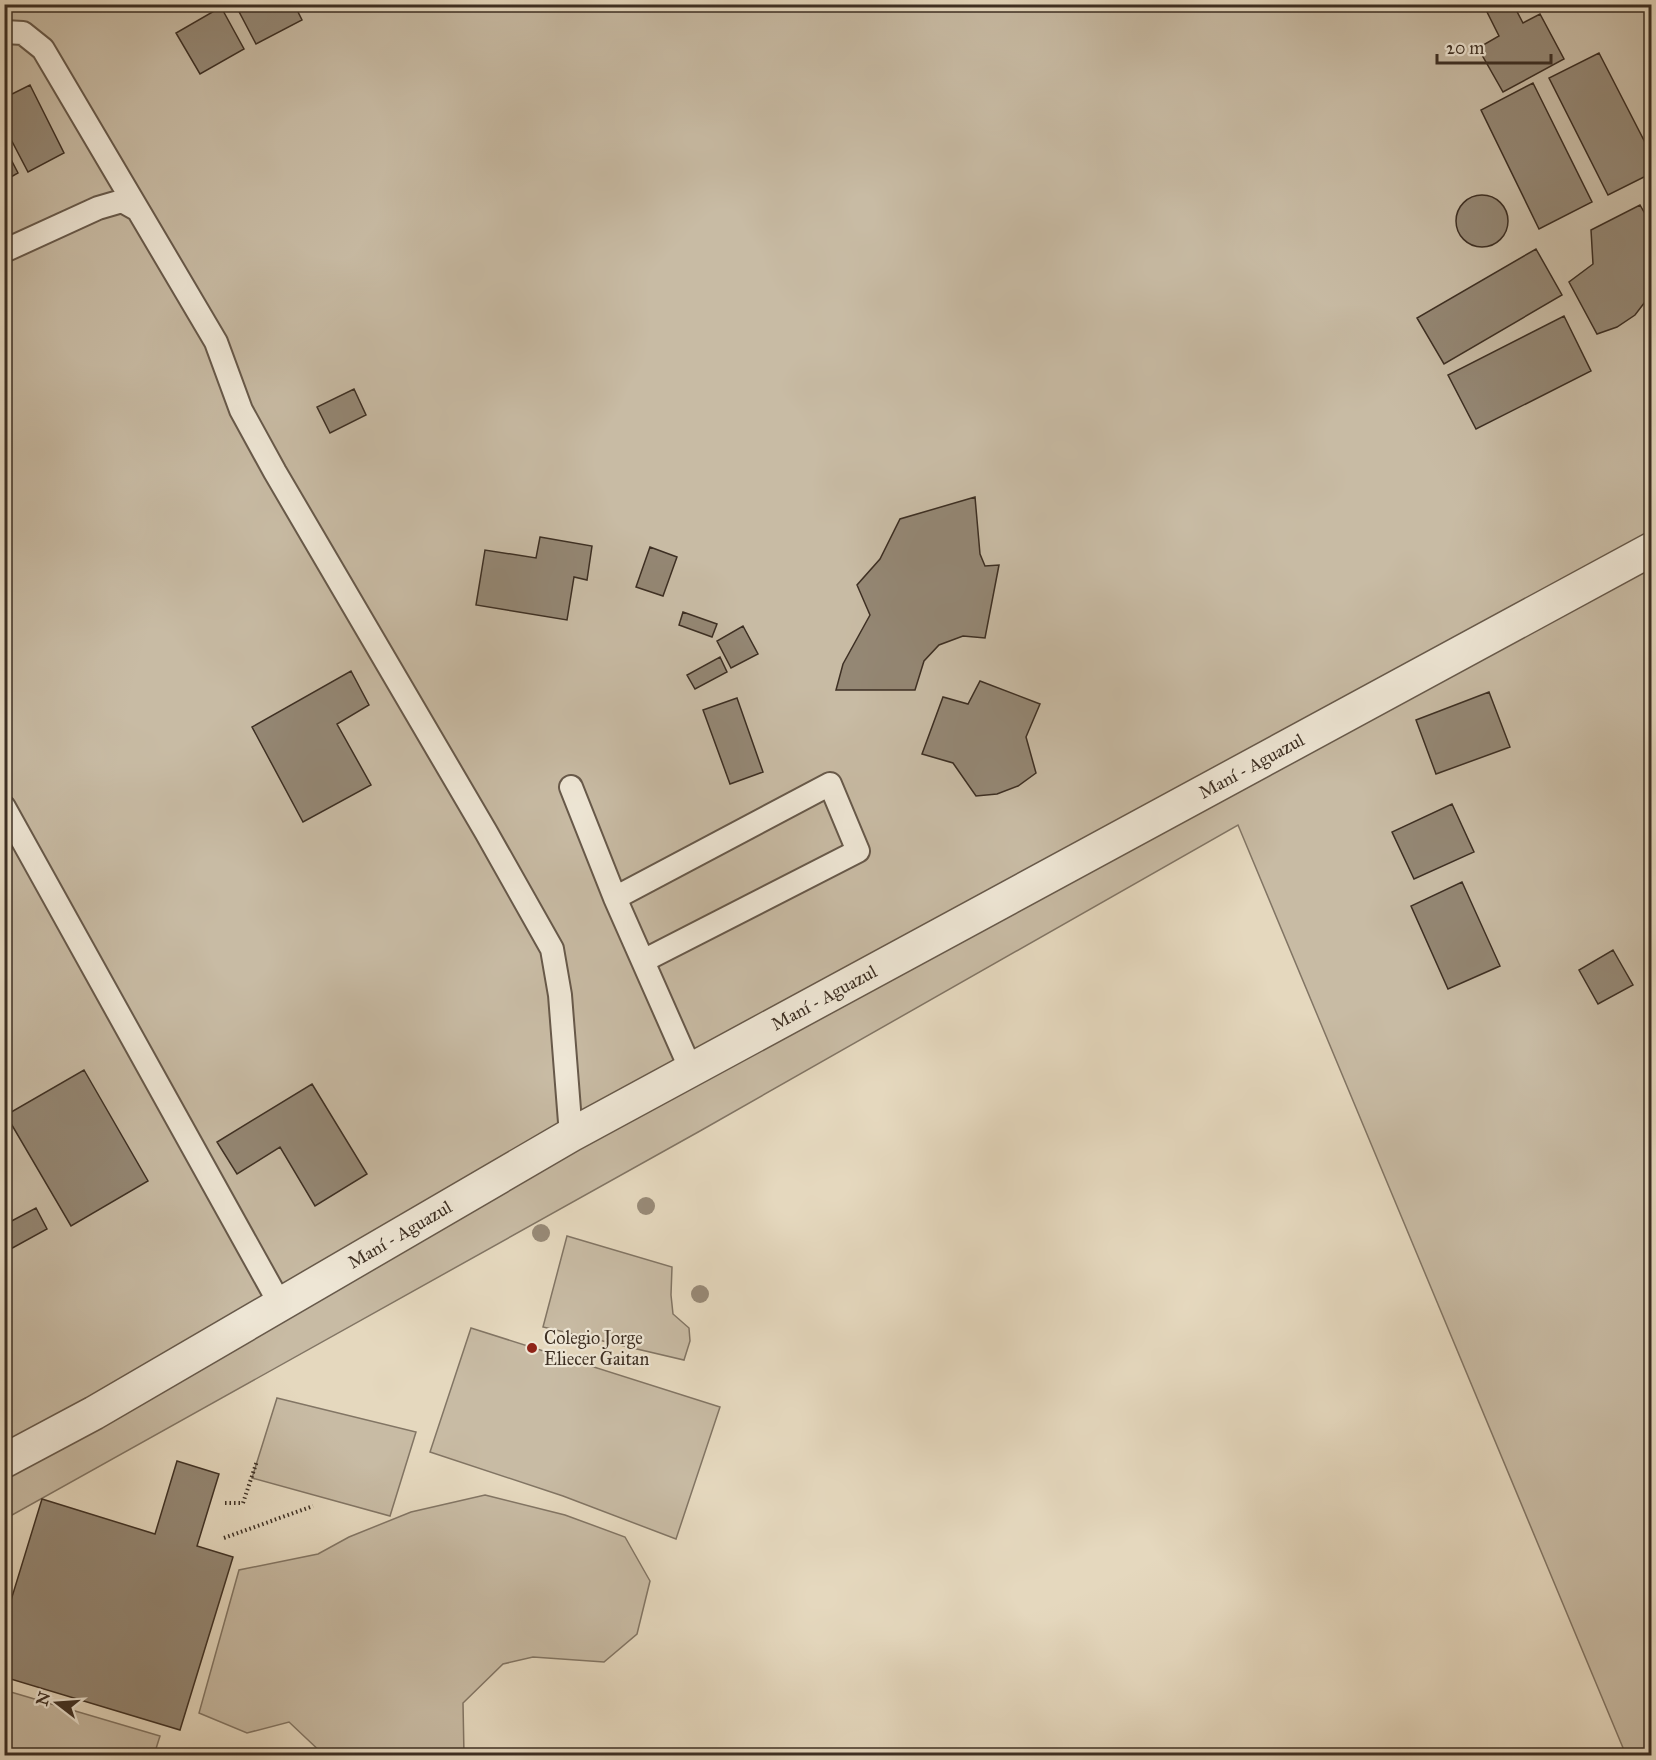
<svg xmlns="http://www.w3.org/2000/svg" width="1656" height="1760" viewBox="0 0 1656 1760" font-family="'IM FELL Great Primer',serif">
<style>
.green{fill:#c8bba4;stroke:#827564;stroke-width:1.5}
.building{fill:#948774;stroke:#3d2f23;stroke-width:1.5}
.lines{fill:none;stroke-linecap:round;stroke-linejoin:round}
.service-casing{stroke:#67594a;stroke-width:26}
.tertiary-casing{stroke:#67594a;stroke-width:36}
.path{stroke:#3d2f23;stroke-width:4;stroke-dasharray:1.5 3;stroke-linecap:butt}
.service{stroke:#eee6d5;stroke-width:22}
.tertiary{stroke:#eee6d5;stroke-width:33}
.tree{fill:#988a77}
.poi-dot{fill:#8f2418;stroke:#eee6d5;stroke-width:2}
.labels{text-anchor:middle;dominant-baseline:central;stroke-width:4.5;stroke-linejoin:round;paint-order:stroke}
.street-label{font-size:18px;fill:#3d2f23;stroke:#eee6d5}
.poi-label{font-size:18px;fill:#3d2f23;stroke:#eee6d5;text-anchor:start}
</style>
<rect width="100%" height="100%" fill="#e5d8be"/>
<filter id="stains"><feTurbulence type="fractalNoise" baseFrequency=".00333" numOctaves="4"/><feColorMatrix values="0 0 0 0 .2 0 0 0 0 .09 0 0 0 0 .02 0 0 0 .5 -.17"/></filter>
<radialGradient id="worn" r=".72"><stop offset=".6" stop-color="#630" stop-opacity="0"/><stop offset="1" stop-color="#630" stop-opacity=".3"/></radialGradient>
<path class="green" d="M5 5H1651V1755H1626L1238 825 700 1131 5 1519Z
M567 1236 672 1267 671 1295 673 1314 689 1328 690 1341 684 1360 543 1327Z
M471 1328 720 1407 676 1539 563 1496 430 1452Z
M277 1398 416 1432 390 1516 252 1478Z
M485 1495 565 1515 625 1537 650 1581 637 1634 604 1662 533 1657 503 1664 463 1703 464 1755H324L289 1722 247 1733 199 1713 239 1570 318 1554 349 1537 411 1512Z
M4 1690 160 1736 154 1755H5Z"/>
<path class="building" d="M235 4H294L302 20 256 44Z
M1483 4H1513L1523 23 1540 14 1564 59 1503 92 1478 48 1499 36Z
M221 7 244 49 200 74 176 33Z
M1599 53 1652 156V173L1608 195 1549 78Z
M1533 83 1592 202 1539 229 1481 110Z
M30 85 64 153 28 172 4 126V98Z
M4 146 18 173 4 181Z
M1456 221a26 26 0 1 1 52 0a26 26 0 1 1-52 0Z
M1640 205 1652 226V291L1648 298 1635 315 1617 327 1597 334 1569 282 1593 264 1591 230Z
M1536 249 1562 295 1444 364 1417 318Z
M1564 316 1591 371 1476 429 1448 375Z
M354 389 366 415 330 433 317 407Z
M975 497 980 554 985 566 999 565 985 638 963 636 939 645 924 661 915 690H836L843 664 870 615 857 585 880 559 900 519Z
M540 537 592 546 587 580 574 577 567 620 476 605 485 550 536 558Z
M650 547 677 557 663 596 636 587Z
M683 612 717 624 712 637 679 625Z
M743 626 758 654 731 668 717 641Z
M720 657 727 672 695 689 687 675Z
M351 671 369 705 337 724 371 785 303 822 252 727Z
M980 681 1040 704 1026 737 1036 773 1018 786 997 794 976 796 953 763 922 754 943 697 968 704Z
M1489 692 1510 747 1436 774 1416 720Z
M737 698 763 772 730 784 703 710Z
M1452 804 1474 852 1414 879 1392 832Z
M1462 882 1500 966 1448 989 1411 906Z
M1613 950 1633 985 1598 1004 1579 970Z
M84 1070 148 1181 71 1226 6 1115Z
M312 1084 367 1174 315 1206 280 1147 237 1174 217 1142Z
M36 1208 47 1229 7 1251 4 1247V1225Z
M177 1461 219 1474 197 1546 233 1557 180 1730 4 1677V1623L42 1499 155 1534Z"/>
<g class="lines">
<g class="service-casing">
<path id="service" d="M4 32 23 33 43 49 216 342 241 410 275 472 486 832 552 949 560 995 571 1135
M4 251 98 208 122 201 138 210
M571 787 615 898 691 1070
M4 807 280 1304
M615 898 830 784 858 851 643 961"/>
</g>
<g class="tertiary-casing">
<g id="tertiary">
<path id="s1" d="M4 1461 94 1413 571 1135 1652 549"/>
</g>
</g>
<path class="path" d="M225 1503H243L257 1461
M224 1538 313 1506"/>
<use href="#service" class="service"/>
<use href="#tertiary" class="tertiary"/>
</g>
<g class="tree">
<circle cx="646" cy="1206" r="9"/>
<circle cx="541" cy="1233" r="9"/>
<circle cx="700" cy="1294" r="9"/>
</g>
<circle class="poi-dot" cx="532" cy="1348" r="6"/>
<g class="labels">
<g class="street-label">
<text stroke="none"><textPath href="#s1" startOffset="1428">Maní - Aguazul</textPath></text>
<text stroke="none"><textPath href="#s1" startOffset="942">Maní - Aguazul</textPath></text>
<text stroke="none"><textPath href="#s1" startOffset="456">Maní - Aguazul</textPath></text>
</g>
<g class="poi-label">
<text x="544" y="1338">Colegio Jorge<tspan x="544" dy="21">Eliecer Gaitan</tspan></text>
</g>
</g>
<rect width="1656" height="1760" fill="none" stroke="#e5d8be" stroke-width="24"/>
<rect x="6" y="6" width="1644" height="1748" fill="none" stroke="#3d2f23" stroke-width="3"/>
<rect x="12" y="12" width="1632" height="1736" fill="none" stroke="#3d2f23" stroke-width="1.5"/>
<g transform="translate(57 1703) rotate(287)" stroke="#eee6d5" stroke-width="4.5" paint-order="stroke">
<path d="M0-4.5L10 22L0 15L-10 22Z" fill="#3d2f23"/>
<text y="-9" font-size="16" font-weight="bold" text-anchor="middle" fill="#3d2f23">N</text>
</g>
<path d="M1437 54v9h114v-9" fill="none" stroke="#3d2f23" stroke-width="3"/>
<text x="1446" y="54" font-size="18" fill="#3d2f23" stroke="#eee6d5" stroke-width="4.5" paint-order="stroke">20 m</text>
<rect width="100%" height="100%" filter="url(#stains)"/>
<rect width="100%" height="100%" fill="url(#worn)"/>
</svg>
